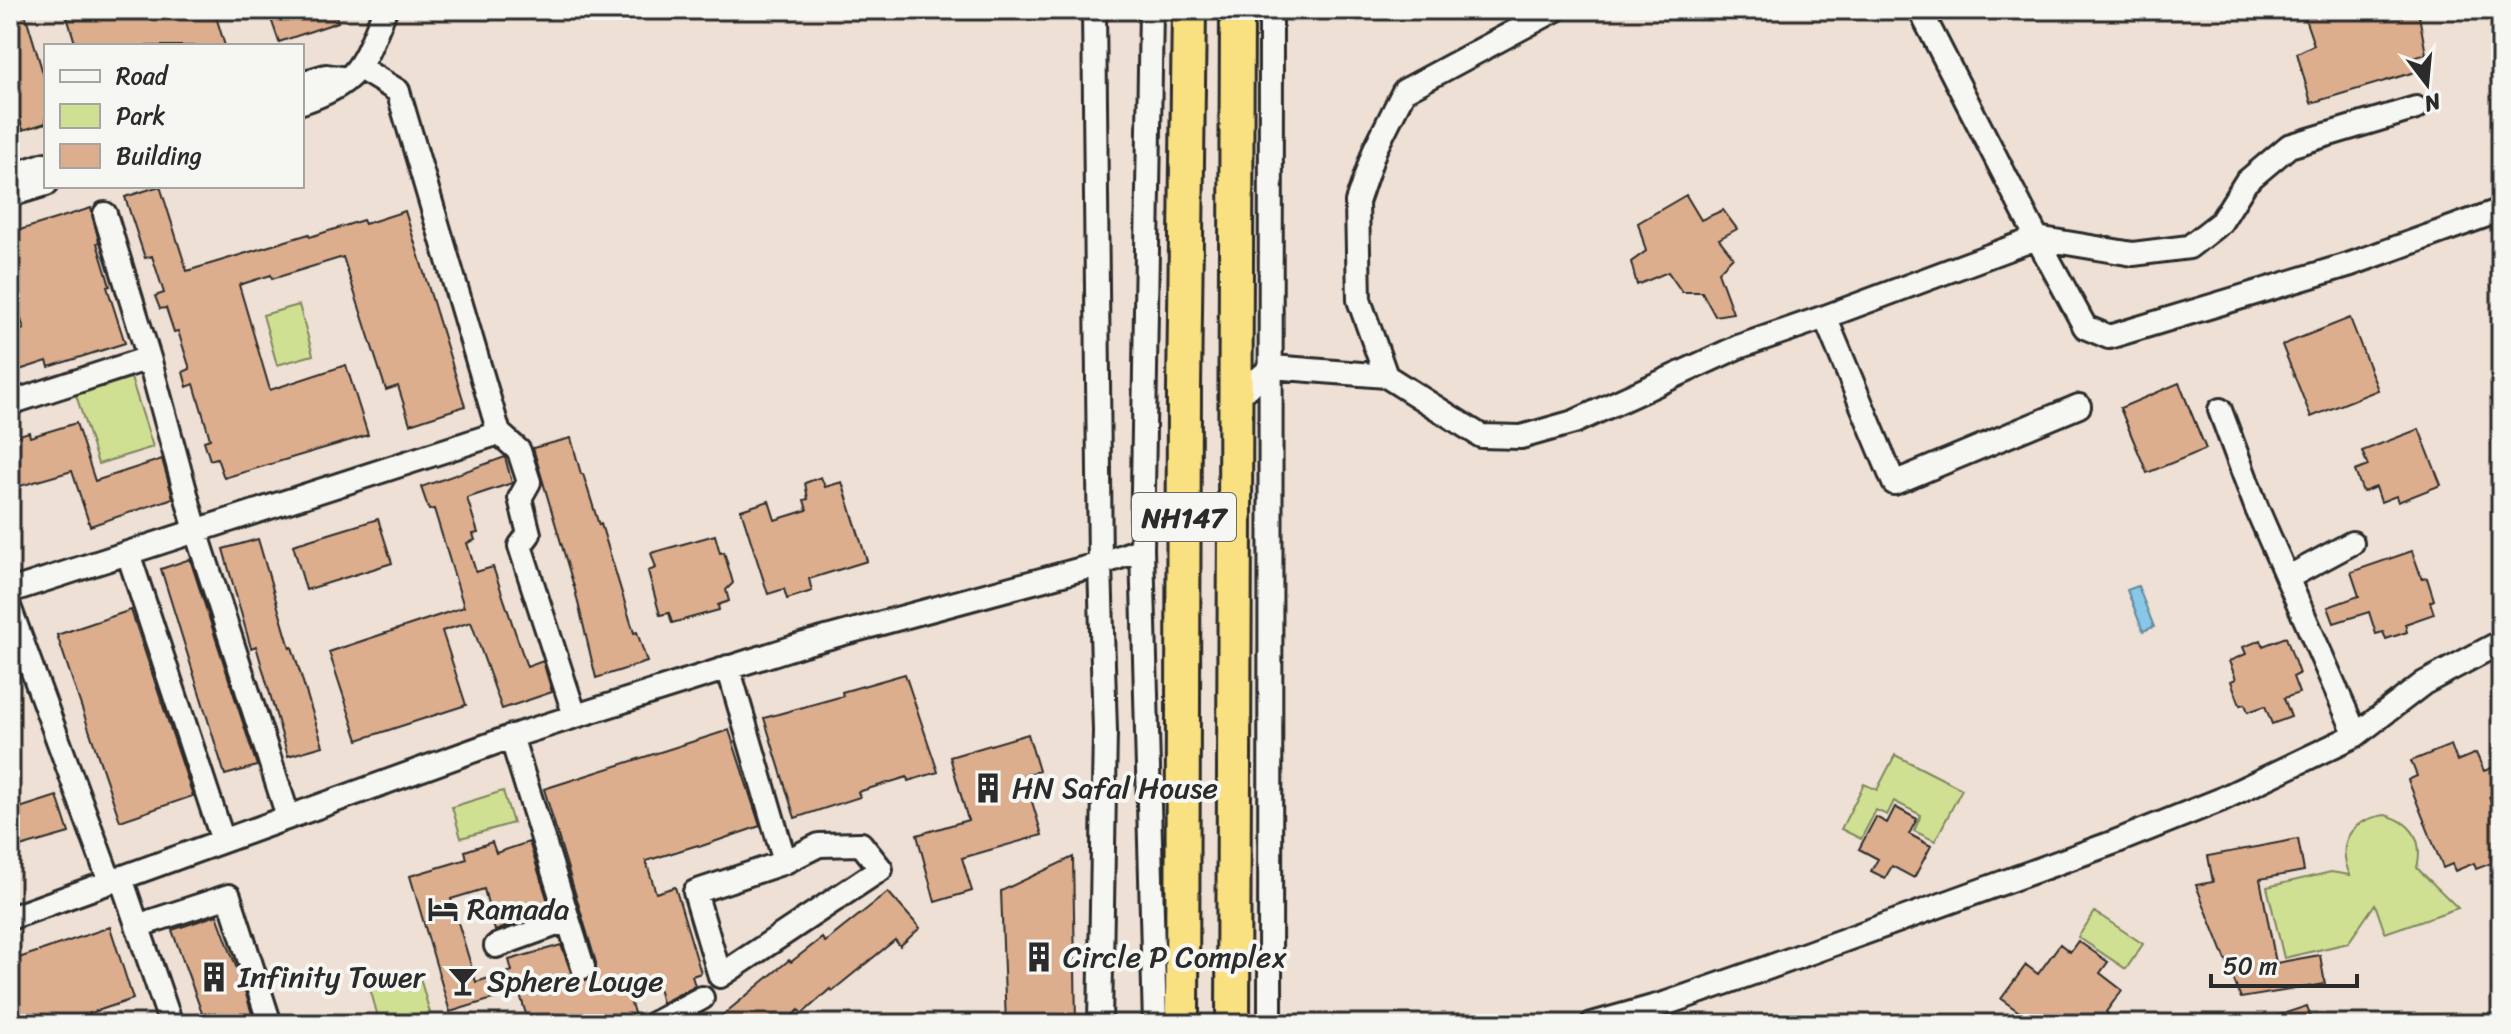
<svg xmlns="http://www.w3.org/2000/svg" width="2511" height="1034" viewBox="0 0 2511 1034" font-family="Sriracha,sans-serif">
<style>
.green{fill:#d0e093;stroke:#7e865f;stroke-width:2}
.water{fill:#88c7e8;stroke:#63899c;stroke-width:2}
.building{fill:#dcae8e;stroke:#2b2b2b;stroke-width:2}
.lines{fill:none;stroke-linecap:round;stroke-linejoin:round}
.minor-casing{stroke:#2b2b2b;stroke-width:28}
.highway-casing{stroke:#2b2b2b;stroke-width:38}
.minor{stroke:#f6f6f2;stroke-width:22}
.highway{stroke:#f9e181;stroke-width:32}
.labels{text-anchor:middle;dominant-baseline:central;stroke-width:8;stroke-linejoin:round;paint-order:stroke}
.shield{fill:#f6f6f2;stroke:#686867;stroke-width:2}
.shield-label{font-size:28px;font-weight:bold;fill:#2b2b2b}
.poi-label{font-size:30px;fill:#2b2b2b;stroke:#f6f6f2;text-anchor:start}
</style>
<rect width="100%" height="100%" fill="#eee0d4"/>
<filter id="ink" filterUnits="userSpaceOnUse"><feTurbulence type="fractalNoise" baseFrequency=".0125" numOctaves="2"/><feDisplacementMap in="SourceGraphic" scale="16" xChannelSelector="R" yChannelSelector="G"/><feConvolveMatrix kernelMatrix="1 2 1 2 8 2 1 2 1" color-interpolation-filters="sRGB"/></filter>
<g filter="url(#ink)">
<path class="green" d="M299 305 313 355 277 365 263 315Z
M131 378 153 447 98 464 76 395Z
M1895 755 1962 789 1935 841 1914 831 1921 815 1894 801 1887 815 1876 810 1861 839 1841 829 1864 784 1877 790Z
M503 791 513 823 461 838 452 807Z
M2385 815C2412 822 2424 840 2417 868L2458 908 2385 933 2375 904 2348 943 2284 958 2267 887 2331 872 2350 875C2336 843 2350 820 2385 815Z
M2095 912 2143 944 2126 969 2078 937Z
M418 971 430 1013 425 1014 418 1024H380L369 985Z"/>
<path class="water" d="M2138 586 2154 627 2143 631 2127 590Z"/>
<path class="building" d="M10 10H24L46 83V123L23 130 18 114 10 116Z
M65 10H214L225 46H76Z
M268 10H334L338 22 279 42Z
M2302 10H2418L2426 54 2413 58 2422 70 2311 103 2297 53 2314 45Z
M160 186 187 271 309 234 310 237 363 220 365 224 405 211 465 406 410 424 398 386 386 390 343 257 272 279 271 275 239 285 270 390 346 365 368 435 224 478 217 458 210 460 204 441 210 439 204 418 194 384 187 387 183 372 190 369 178 331 174 332 166 308 160 309 155 296 164 293 152 256 145 258 125 197Z
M1686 195 1701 220 1723 210 1737 229 1719 239 1733 257 1718 272 1733 313 1715 316 1702 292H1682L1668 272 1637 285 1631 262 1646 251 1638 223Z
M91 208 99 242 97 243 110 286 107 287 125 343 49 367 47 361 10 373V333L24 329 10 284V233Z
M2350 318 2378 390 2311 417 2282 345Z
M2179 383 2206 449 2147 473 2120 408Z
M76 423 95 481 162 459 173 498 90 526 72 471 10 489V438L29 432 30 437Z
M2419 429 2441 485 2398 502 2396 496 2381 502 2376 487 2363 492 2355 471 2368 466 2362 451Z
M571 438 581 474H583L599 525 601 524 634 633 637 632 647 662 596 678 575 590 533 448Z
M505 457 512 483 467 498 478 533 473 534 475 540 467 543 476 572 493 567 527 667 543 661 552 692 502 709 471 622 442 631 466 705 358 740 329 652 464 607 434 509 429 510 421 487Z
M821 477 825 487 842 482 867 561 809 579 812 591 787 599 784 589 768 594 741 510 769 501 775 520 807 510 804 500 808 499 805 483Z
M378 519 392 563 306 590 293 545Z
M715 535 720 553 724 552 733 583 726 590 729 601 718 605 719 610 672 623 669 613 660 615 648 571 656 568 651 553Z
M258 539 290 648 292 647 323 746 288 756 256 646 251 648 223 549Z
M2412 551 2422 579 2427 578 2434 600 2430 602 2434 614 2405 624 2407 632 2386 639 2383 632 2376 634 2369 612 2334 623 2328 607 2359 596 2351 572Z
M190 559 257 766 225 775 161 569Z
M131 610 193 796 120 821 57 635Z
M2286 637 2299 674 2293 677 2299 693 2284 698 2291 717 2272 724 2265 706 2248 712 2245 704 2240 705 2231 681 2236 679 2229 661 2246 654 2243 647 2261 640 2263 646Z
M905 674 938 772 908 781 907 777 858 792 860 797 795 818 764 718 843 696 842 692Z
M729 730 760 826 699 847 698 845 646 861 656 893 675 887 701 973 692 976 695 986 662 1003 658 988 629 997 635 1016 611 1024H529L519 991 450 1012 410 876 467 859 465 851 492 842 496 853 529 842 551 911 495 931 484 889 451 899 476 982 512 971 509 960 561 945 573 977 579 980H588L596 971V963L544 789Z
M1028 734 1039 771 1024 775 1042 835 962 858 972 891 935 902 917 835 968 820 950 757Z
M2451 745 2457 761 2476 753 2484 771 2501 764V792L2489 797 2501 827V845L2495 847 2497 854 2490 857 2492 863 2476 869 2474 863 2455 871 2452 864 2443 868 2408 780 2417 776 2411 761Z
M57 796 69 833 10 850V811Z
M1895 807 1917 819 1909 834 1931 846 1914 878 1892 866 1885 878 1871 871 1878 859 1859 849 1876 817 1887 823Z
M2298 839 2304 871 2260 879 2276 963 2320 955 2325 984 2241 998 2196 885 2213 882 2208 856Z
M1073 857 1076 1024H1006L1001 891Z
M888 892 920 928 900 946 895 940 832 991 830 989 802 1014 799 1010 783 1024H712L789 960 791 962 822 938 825 942Z
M217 915 245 991 255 1024H206L172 930Z
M110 927 133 999 82 1016 83 1020 69 1024H10V961Z
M2078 941 2108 962 2100 973 2122 990 2106 1012 2108 1014 2101 1024H2036L2001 999 2026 965 2038 974 2060 944 2070 952Z
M2307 1006 2313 1024H2261V1021Z"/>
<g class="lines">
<g class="minor-casing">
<path id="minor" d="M1094 10 1100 564 1105 731 1100 1024
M1151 10 1142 549 1155 1024
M302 83 326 76 347 79
M302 102C361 83 363 62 385 10
M10 176 46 164
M10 195 46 184
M2037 238 2085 327 2109 337 2351 264 2501 210
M2037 238 2133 254 2189 247 2221 222 2246 182 2289 146 2416 108
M1825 317 1894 483 2079 406
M149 358 196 531 285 807
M1386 376 1359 300 1357 202 1375 149 1404 91 1555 10
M1237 397 1272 367 1386 376 1481 436 1521 437 1574 422 1738 347 1825 317 2037 238 1920 10
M10 403 149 358 105 214
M2220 410 2257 509 2356 735
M499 433 519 451 529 482 520 498 529 534 520 546 575 716
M128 553 223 841
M2287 578 2352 543
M10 591 499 433 398 91 360 68
M10 609 110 882
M728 667 785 862
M511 736 583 967
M861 844 881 869 720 976 695 892 785 862 819 845Z
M121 878 171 1024
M10 918 519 734 804 644 1100 564 1142 549
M137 926 229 896 270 1024
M496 946 568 920
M653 1024 702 998
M1270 1024 1271 10
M1592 1024 1667 1003 1767 968 2115 842 2220 800 2356 735 2424 683 2501 642"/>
</g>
<g class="highway-casing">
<path id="highway" d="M1182 1024 1184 390 1189 10
M1233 1024 1237 10"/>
</g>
<use href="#minor" class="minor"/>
<use href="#highway" class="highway"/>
</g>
</g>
<defs>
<g id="building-bare" transform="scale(2.4)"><path d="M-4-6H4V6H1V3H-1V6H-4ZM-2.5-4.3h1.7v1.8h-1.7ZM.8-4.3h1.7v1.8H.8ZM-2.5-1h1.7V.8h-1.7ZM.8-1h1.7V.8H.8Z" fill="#2b2b2b" stroke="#f6f6f2" stroke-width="2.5" paint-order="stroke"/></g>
<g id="hotel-bare" transform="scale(2.4)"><path d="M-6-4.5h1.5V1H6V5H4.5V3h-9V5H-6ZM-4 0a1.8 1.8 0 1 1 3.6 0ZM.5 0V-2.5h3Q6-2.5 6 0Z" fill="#2b2b2b" stroke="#f6f6f2" stroke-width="2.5" paint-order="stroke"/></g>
<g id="bar-bare" transform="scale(2.4)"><path d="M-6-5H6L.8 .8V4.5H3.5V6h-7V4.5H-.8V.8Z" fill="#2b2b2b" stroke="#f6f6f2" stroke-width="2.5" paint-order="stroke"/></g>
</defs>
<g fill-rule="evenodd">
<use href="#building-bare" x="988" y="788"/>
<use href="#hotel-bare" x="443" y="909"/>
<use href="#building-bare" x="1039" y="957"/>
<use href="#building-bare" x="214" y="977"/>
<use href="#bar-bare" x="463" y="981"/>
</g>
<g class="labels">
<rect class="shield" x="1132" y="493" width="104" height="48" rx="6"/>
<g class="shield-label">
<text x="1184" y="517">NH147</text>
</g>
<g class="poi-label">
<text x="1012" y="788">HN Safal House</text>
<text x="467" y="909">Ramada</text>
<text x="1063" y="957">Circle P Complex</text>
<text x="238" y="977">Infinity Tower</text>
<text x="487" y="981">Sphere Louge</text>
</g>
</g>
<rect width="2511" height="1034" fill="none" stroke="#f6f6f2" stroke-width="40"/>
<rect x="20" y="20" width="2471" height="994" fill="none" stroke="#2b2b2b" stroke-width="3" filter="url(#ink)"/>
<rect x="44" y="44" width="260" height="144" fill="#f6f6f2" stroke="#a5a5a2" stroke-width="2"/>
<rect x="60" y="70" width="40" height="12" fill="#f6f6f2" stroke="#a5a5a2" stroke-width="2"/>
<text x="116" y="84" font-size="24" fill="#2b2b2b">Road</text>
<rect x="60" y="104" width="40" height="24" fill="#d0e093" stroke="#a5a5a2" stroke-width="2"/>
<text x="116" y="124" font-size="24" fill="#2b2b2b">Park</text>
<rect x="60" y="144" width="40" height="24" fill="#dcae8e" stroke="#a5a5a2" stroke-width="2"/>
<text x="116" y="164" font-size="24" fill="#2b2b2b">Building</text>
<g transform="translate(2427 84) rotate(164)" stroke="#f6f6f2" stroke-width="6" paint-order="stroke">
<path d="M0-6L14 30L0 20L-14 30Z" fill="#2b2b2b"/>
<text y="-12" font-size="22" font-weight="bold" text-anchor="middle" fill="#2b2b2b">N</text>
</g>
<path d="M2211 974v12h146v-12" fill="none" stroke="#2b2b2b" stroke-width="4"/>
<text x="2223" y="974" font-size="24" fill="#2b2b2b" stroke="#f6f6f2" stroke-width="6" paint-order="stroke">50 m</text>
</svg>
